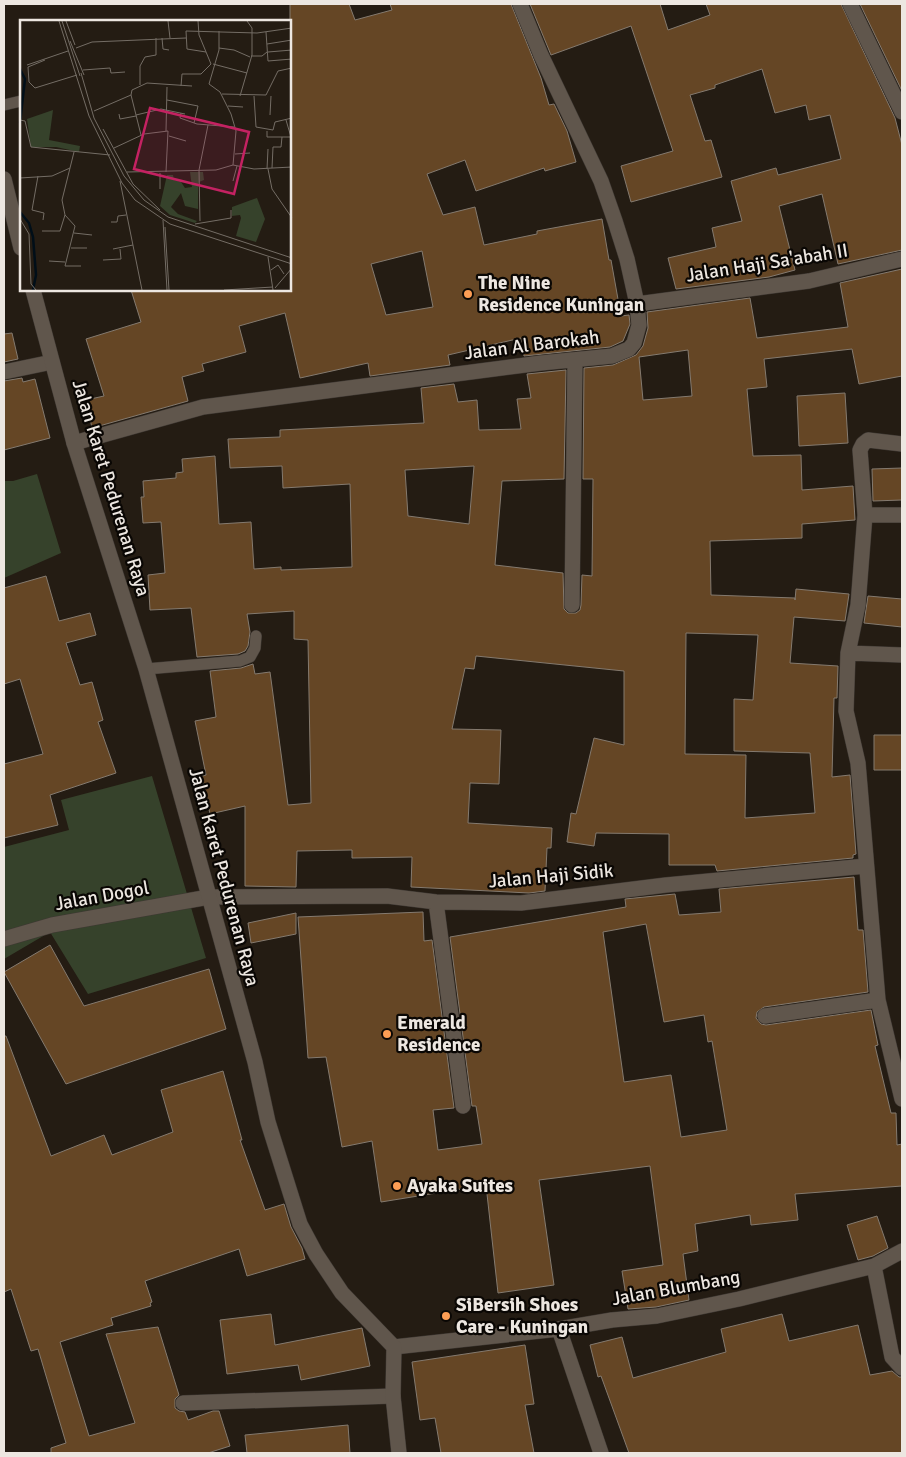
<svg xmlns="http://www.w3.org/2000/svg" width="906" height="1457" viewBox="0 0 906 1457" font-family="Signika,sans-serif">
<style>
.green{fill:#36422b}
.building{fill:#654625;stroke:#847a6f;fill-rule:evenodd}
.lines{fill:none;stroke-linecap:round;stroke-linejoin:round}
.lane-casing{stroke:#3e3833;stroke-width:12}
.street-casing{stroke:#3e3833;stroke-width:16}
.secondary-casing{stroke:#3e3833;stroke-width:16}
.lane{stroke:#60564c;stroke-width:11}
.street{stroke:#60564c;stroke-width:15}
.secondary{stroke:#60564c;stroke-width:15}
.poi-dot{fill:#fc9d54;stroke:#0a0704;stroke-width:2}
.labels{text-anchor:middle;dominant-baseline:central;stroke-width:4.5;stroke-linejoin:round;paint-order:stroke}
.street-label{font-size:19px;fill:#ede7e1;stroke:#0a0704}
.poi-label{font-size:19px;font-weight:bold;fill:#ede7e1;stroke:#0a0704;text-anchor:start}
.inset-river{fill:none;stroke:#000e18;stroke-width:2.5}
.inset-road{fill:none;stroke:#746d65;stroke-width:1}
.view{fill:#c42262;fill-opacity:0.15;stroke:#c42262;stroke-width:2.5}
.inset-edge{fill:none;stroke:#ede7e1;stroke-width:2.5}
</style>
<rect width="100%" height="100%" fill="#241c13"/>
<path class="green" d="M37 474 61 553 4 578V481H13Z
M152 776 206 958 88 994 50 932 4 959V847L69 830 61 800Z"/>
<path class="building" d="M290 4H349L355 20 392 10 390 4H511L541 78 549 105 554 104 567 131 576 162 545 171 544 168 476 191 465 160 427 174 443 215 475 207 484 245 537 234V231L602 219 609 260H611L621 316 629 315 630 324 623 341 610 347 524 356 521 338 448 355 450 365 370 376 368 363 300 378 285 313 239 326 246 352 202 364 204 371 182 377 188 401 92 428 86 400 104 396 86 339 141 322 131 290H290ZM422 251 433 307 386 315 371 264Z
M530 4H660L668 30 710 15 706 4H841L895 118 902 145V250L838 264 822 194 779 206 795 270 769 277 676 289 668 258 716 247 712 228 742 221 731 181 776 168 778 175 841 159 830 115 809 120 806 105 775 113 762 69 715 85V88L690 95 705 141 711 140 722 177 631 202 621 166 673 151 631 26 551 55Z
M860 4H902V91Z
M902 269V376L859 384 852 349 764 359 767 387 747 389 753 456 801 455 802 490 853 486 855 520 802 524V538L710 541 711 595 795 598V600L796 589 849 594 845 621 794 617 790 663 838 666 837 698H834L832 777 850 775 856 854 853 855V858L717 871 715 865H669V834L596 833 594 846 567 842 571 813 576 814 594 738 624 745V671L476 656 474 669 465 668 452 729 501 730 499 784 470 783 468 823 552 828 551 848H547L545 891 529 893 411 887 412 857 352 858V850L297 851 296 887 245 886V806L210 814 202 776 206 775 195 721 216 717 210 671 241 668 253 664 255 674 270 672 288 805 311 803 308 640 294 639V611L247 614 250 632 248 646 245 651 238 654 197 657 191 608 150 610 148 575 165 573 161 522 143 523 141 497H144L143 481 176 478V473L183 472 182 459 215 456 219 524 251 522 254 569 281 567V570L352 567 350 484 283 488 282 466 230 468 228 439 280 437V430L424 423 421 388 454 384 458 402 477 400 479 430 521 429 517 399 531 398 527 374 566 370 564 479 502 481 495 565 563 573 564 609 568 613H576L580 610 581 605 582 575 592 576 593 479H583L584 368 613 365 636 355 643 346 648 328 647 312 750 298 757 338 848 327 840 283ZM688 350 692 396 643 400 639 357ZM474 466 469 524 408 516 405 470ZM686 633 758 635 753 700 734 699V751L810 753 815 813 745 818 746 755 685 754Z
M12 333 18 359 4 362V334Z
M22 378 23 382 35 379 50 438 4 450V381Z
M845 393 848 443 799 446 797 396Z
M902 468V500L873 501 872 469Z
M46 576 59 621 90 613 96 635 66 643 80 685 92 682 103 720 98 722 116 773 50 795 58 825 4 838V764L43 754 20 679 4 684V588Z
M868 596 902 599V627L864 623Z
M874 735H902V770H874Z
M854 877 858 930H863L868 992 764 1007 757 1012 756 1018 761 1024 766 1025 871 1010 878 1045 875 1046 891 1113H896L897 1145 902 1144V1186L795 1194 798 1220 751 1225 750 1215 695 1224 698 1251 683 1254 689 1300 656 1307 628 1309 622 1271 663 1265 650 1166 539 1180 554 1285 498 1293 486 1185 381 1202 372 1141 342 1147 326 1057 308 1058 298 917 423 912 424 941 432 940 454 1108 433 1110 438 1150 482 1144 476 1106H472L450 937 626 907 625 899 675 894 679 915 721 912 719 889ZM646 924 664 1022 704 1015 708 1042 712 1041 727 1130 681 1137 671 1075 624 1082 603 932Z
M296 913V934L251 943 248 923Z
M50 945 84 1006 209 969 226 1029 66 1084 4 972Z
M4 1036H6L51 1156 104 1135 112 1155 173 1132 161 1090 223 1071 242 1140H240L265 1210 284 1204 291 1227 302 1248 305 1259 247 1276 239 1249 145 1281 152 1302 150 1303 151 1306 111 1318 113 1325 60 1342 89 1436 135 1423 106 1334 158 1327 179 1395 175 1399V1408L179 1411 185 1412 188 1420 213 1411H219L230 1446 208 1453H51V1448L66 1443 38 1349 31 1351 11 1289 4 1292Z
M877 1216 888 1248 873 1256 858 1260 847 1225Z
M271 1314 275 1345 362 1328 370 1366 301 1380 298 1365 227 1374 220 1320Z
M782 1314 789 1341 858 1325 870 1375 892 1371 899 1377H902V1453H629L601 1376 598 1377 590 1345 622 1337 633 1378 726 1352 721 1329Z
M525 1345 534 1404 525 1405 534 1453H441L435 1418 420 1420 412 1362Z
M348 1425 350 1453H247L245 1435Z"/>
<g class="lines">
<g class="lane-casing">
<path id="lane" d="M4 105 21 101
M146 669 240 661 250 657 255 648 256 636"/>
</g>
<g class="street-casing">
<path id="street" d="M850 4 902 112
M637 304 809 281 902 259
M4 372 52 362
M74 443 203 407 541 363 612 356 629 349 634 343 639 325 637 304 627 259 615 221 601 181 541 55 520 4
M902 444 868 440 863 444 860 450 865 515 858 605 848 653 846 711 858 763 878 1000 902 1099
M865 515H902
M572 605 575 360
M848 653 902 655
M436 902 463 1106
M4 939 52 925 209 897 387 896 436 902 521 903 666 885 866 866
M765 1016 878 1000
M874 1266 892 1357 902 1368
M559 1329 601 1453
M394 1347 559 1329 612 1320 657 1316 739 1299 874 1266 902 1251
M183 1403 393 1396"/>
</g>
<g class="secondary-casing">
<path id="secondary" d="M4 179 21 248
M33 290 74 443 146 669 255 1062 268 1122 300 1224 316 1254 342 1293 394 1347 393 1396 399 1453"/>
</g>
<use href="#lane" class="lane"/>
<use href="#street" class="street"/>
<use href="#secondary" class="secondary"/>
</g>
<g class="poi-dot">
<circle cx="468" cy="294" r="5"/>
<circle cx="387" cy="1034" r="5"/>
<circle cx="397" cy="1186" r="5"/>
<circle cx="446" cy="1316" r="5"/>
</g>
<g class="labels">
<g class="street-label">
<text transform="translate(767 263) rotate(-9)">Jalan Haji Sa'abah II</text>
<text transform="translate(532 345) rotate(-7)">Jalan Al Barokah</text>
<text transform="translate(111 488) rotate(73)">Jalan Karet Pedurenan Raya</text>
<text transform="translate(551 876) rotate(-5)">Jalan Haji Sidik</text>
<text transform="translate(224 877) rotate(75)">Jalan Karet Pedurenan Raya</text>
<text transform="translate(102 896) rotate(-10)">Jalan Dogol</text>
<text transform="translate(676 1288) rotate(-10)">Jalan Blumbang</text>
</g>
<g class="poi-label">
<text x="478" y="283">The Nine<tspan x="478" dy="22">Residence Kuningan</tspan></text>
<text x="397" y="1023">Emerald<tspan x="397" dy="22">Residence</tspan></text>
<text x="407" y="1186">Ayaka Suites</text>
<text x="456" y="1305">SiBersih Shoes<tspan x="456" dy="22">Care - Kuningan</tspan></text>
</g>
</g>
<g transform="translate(20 20)">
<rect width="271" height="271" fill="#241c13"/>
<path d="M33 90 29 120 60 126 59 132 36 127H11L7 99ZM170 152H183L184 160 179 162 178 167V189L165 186 161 173 151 187 158 194 177 201 175 203 150 195 140 186 147 155H153L154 160 161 162 165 168 172 167ZM237 178 245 199 236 222 216 216 221 198 220 195 212 196V187Z" fill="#36422b"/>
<path class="inset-river" d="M0 49 5 59 0 103M0 192 9 203 13 217 16 255 13 270"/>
<path class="inset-road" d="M39 1 69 96 102 163 115 180 150 204 272 244M42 1 60 56M46 1 55 25M148 1 150 18M178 1 179 15 191 44M199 11V30L189 64 200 72 211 94 216 111 213 145M246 12 248 41 272 39M142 18 143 29 149 30M50 21 64 55M247 24 272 20M56 28 72 22 166 18M199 28 214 30 230 37M186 32 167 29 166 11 237 13 272 8M248 32 272 30M231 36H242L247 32M193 44 227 53M7 45 48 31M8 47 9 62 15 68 57 55M8 47 25 40M63 50 90 48 91 53 105 52M61 53 74 98 104 156 124 180 148 197 272 238M120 65V46L125 37 136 35V18M161 66 162 54H181L191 44M202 74 246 75 258 51 272 48M111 75 112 70 127 63 172 66M111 75 121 115M220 76 232 35V8L227 1M234 76 236 107 253 110 255 102 272 98M147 80 178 86 174 103M208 86 223 87M74 91 111 75M161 93 160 98 177 104 214 107M99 94 100 99 116 96M116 95 141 89 165 94M250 95 251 76M0 100 5 101 11 127 90 135M83 109 113 164 140 190M146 111 147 67M247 111V117H271L266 100M149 116 166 121M94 128 124 114 148 111 146 152M54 132 42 180 45 195 55 206 45 246H61M215 134 230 133M252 148 253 127H261L262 117M247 149 248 129M248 149 252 169 272 198M107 152 196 150 213 145 234 149 272 147M18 156 12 190 24 193 23 200M0 158 32 156 50 148M100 161 122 270M213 161 217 146M140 169V153M0 199 9 214 11 264 16 270M143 200 147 270M180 201 179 150 188 105M91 202H97L98 196 106 195M175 204 211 198V190M145 207 149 270M22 211H40L45 195M54 213 72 215M51 228H67M93 229 113 225M248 237 253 270M83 240 101 239 100 229M29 241 45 242M251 250 258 245 264 254M255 268 272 248M204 270 253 267"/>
<path class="view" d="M130 88 229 112 214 174 114 149Z"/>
<rect width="271" height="271" class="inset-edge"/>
</g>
<rect width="906" height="1457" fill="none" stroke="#ede7e1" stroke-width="10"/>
</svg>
